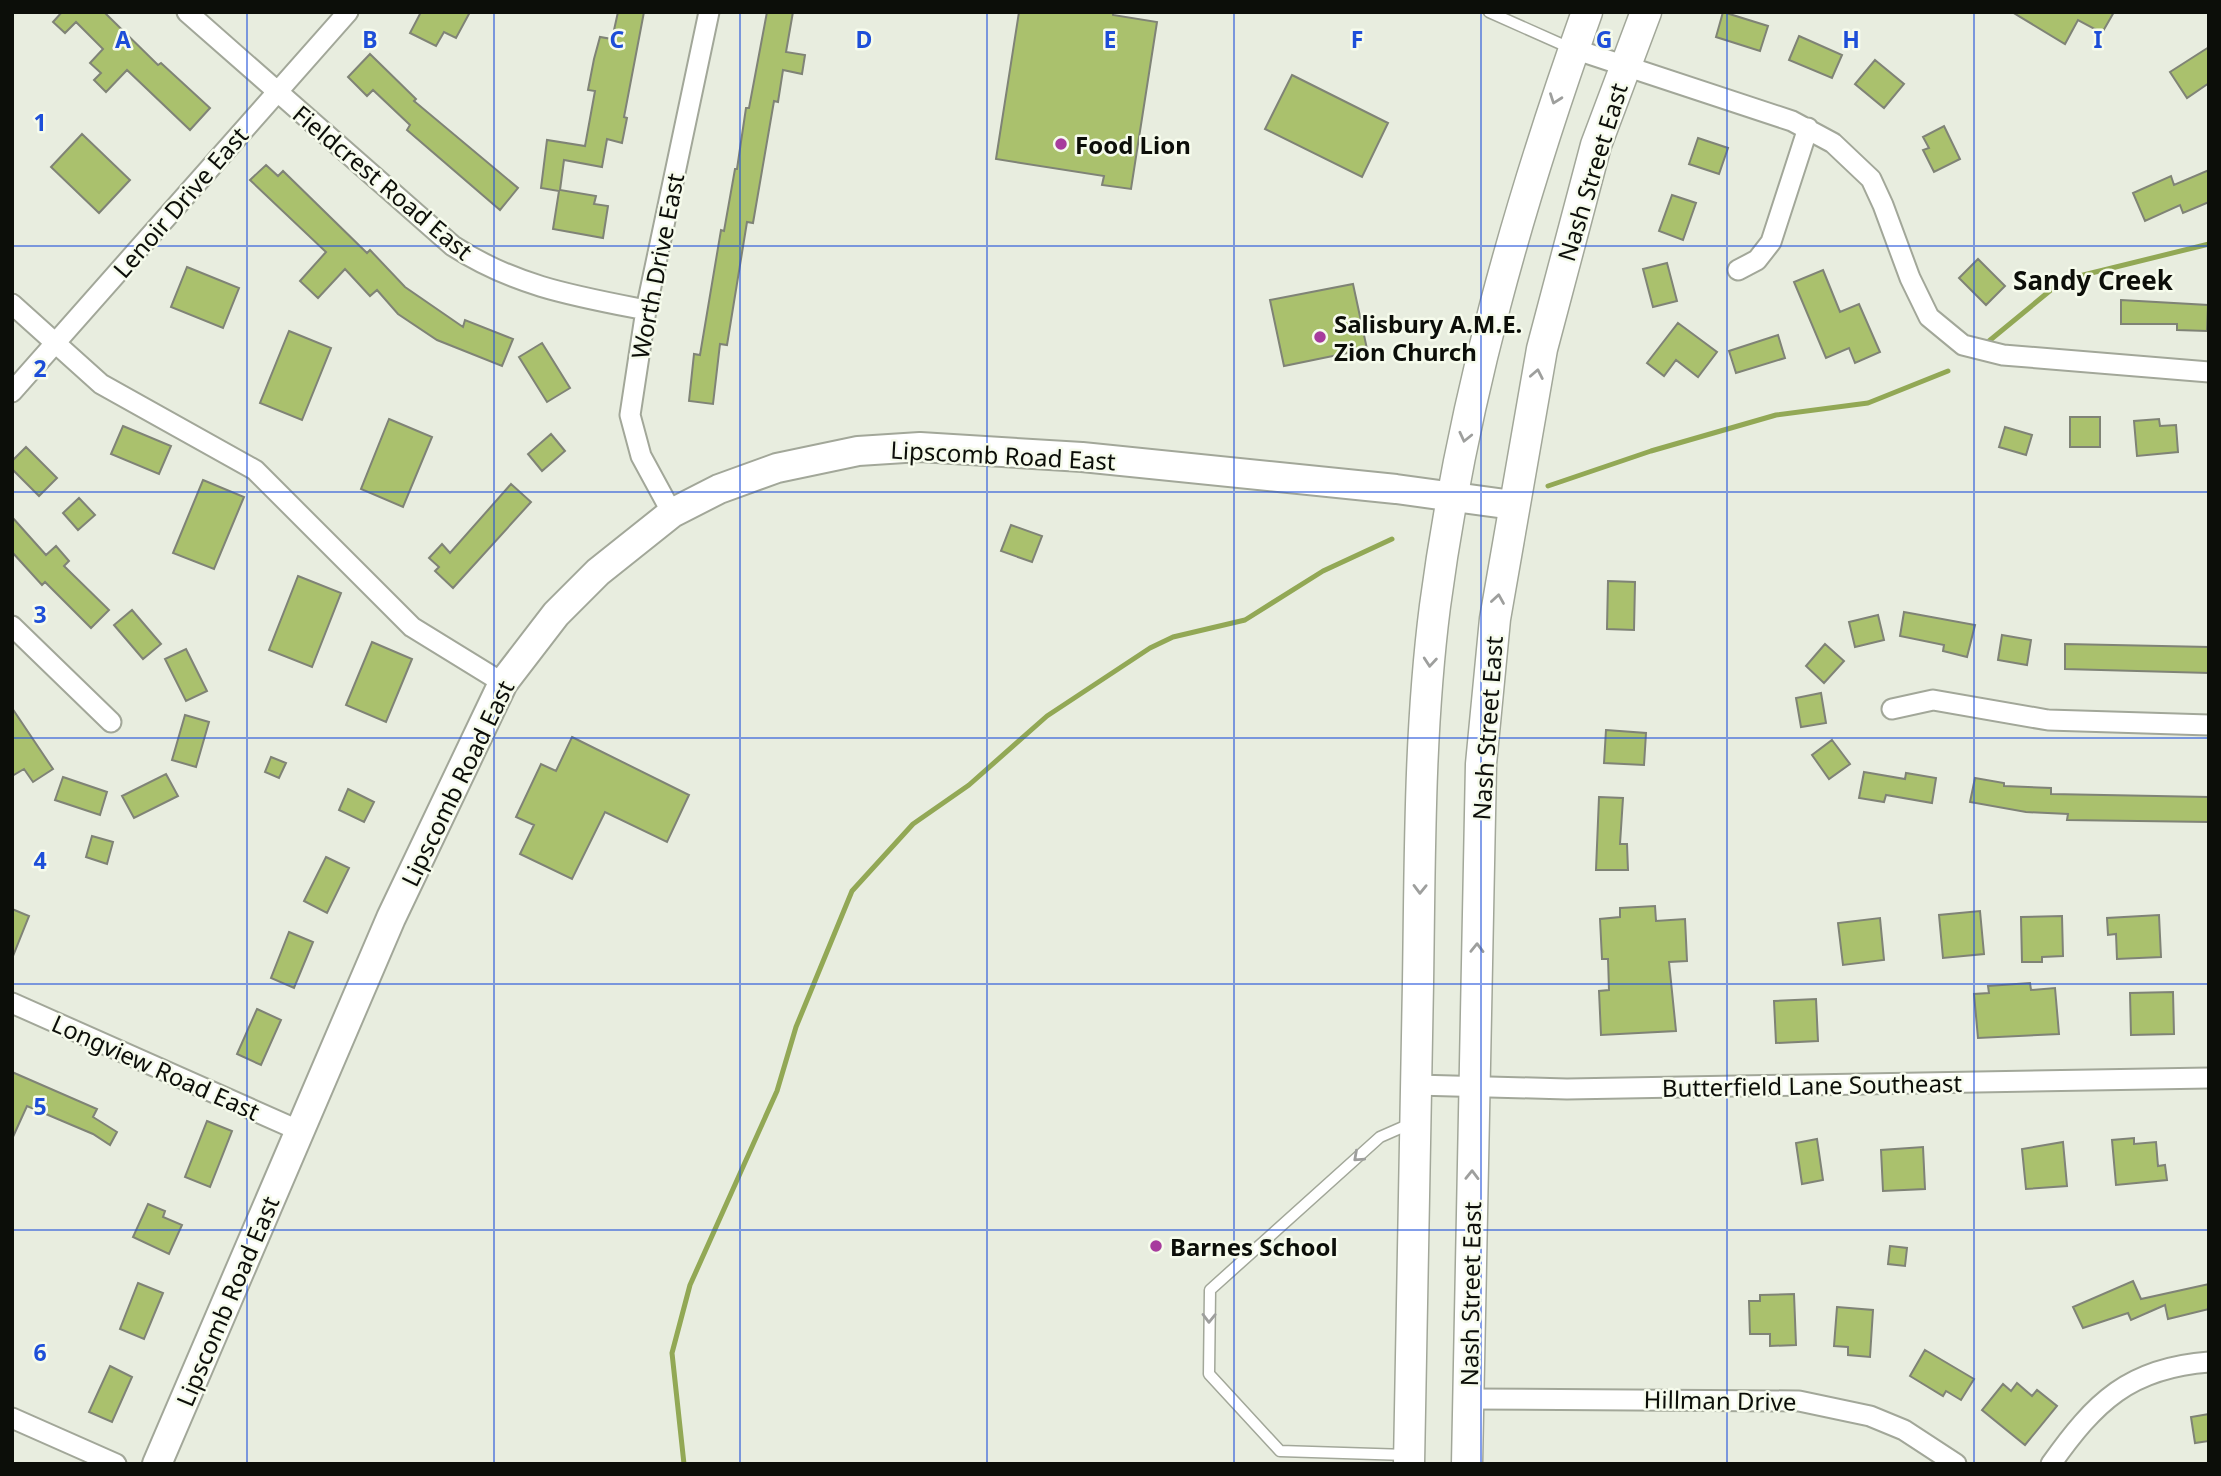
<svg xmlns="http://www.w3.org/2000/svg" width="2221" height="1476" viewBox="0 0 2221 1476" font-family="'Noto Sans',sans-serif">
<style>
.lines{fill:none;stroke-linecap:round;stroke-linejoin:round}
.stream{stroke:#92a855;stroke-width:5}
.building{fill:#aac16d;stroke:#7f8376;stroke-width:2}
.lane-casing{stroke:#a2a799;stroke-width:13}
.street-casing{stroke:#a2a799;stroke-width:23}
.secondary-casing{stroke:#a2a799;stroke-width:32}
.primary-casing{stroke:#a2a799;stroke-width:33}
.lane{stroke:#fff;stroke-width:10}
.street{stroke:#fff;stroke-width:19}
.secondary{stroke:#fff;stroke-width:28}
.primary{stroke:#fff;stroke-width:30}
.oneway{stroke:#9e9f9d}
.grid{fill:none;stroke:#1d4ed8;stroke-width:2;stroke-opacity:0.55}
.poi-dot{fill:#a73c9d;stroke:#f6fbec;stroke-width:2.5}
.labels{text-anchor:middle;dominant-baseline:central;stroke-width:5;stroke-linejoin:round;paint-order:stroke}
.poi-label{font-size:24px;font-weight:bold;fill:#0c0e09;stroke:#f6fbec;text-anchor:start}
.street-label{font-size:24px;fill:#0c0e09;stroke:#f6fbec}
.neighbourhood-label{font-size:26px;font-weight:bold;fill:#0c0e09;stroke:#f6fbec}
.grid-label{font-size:23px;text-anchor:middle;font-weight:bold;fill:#1d4ed8;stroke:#f6fbec;stroke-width:5;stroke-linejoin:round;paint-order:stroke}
</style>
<rect width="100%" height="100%" fill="#e8eddf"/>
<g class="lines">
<path class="stream" d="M1989 341 2063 280 2209 244
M1548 486 1651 451 1776 415 1868 403 1948 371
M684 1464 672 1353 690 1285 777 1091 796 1027 852 891 913 824 969 785 1047 716 1150 648 1173 637 1245 620 1323 571 1392 539"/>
</g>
<path class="building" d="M62 12H104L158 65 161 63 210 108 190 130 127 70 106 92 94 80 101 73 90 63 103 49 76 22 65 33 53 22Z
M421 12H470L456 38 444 32 436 46 410 33Z
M618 12H644L624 117 627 118 622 143 607 139 602 167 564 160 560 190 596 196 594 204 608 206 603 238 553 229 559 191 541 188 547 140 585 146 595 91 588 90 594 59 600 37 612 39Z
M767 12H793L786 52 805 55 802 74 783 70 778 102 774 101 753 223 747 222 727 345 720 344 713 404 689 401 694 354 700 355 721 230 724 231 735 169H737L746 108H749Z
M1019 12H1113V15L1157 22 1131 189 1102 185 1104 176 996 159Z
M1723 12 1768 26 1760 51 1716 37Z
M2012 12H2114L2102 33 2078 20 2065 44Z
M1799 36 1842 55 1832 78 1789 60Z
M2209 47V83L2187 98 2170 72Z
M370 54 416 99 414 101 518 188 500 210 407 130 410 125 373 90 367 96 348 77Z
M1875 60 1904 84 1884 108 1855 84Z
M1292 75 1388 123 1362 177 1265 129Z
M1944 126 1960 159 1934 172 1923 150 1929 148 1923 137Z
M82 134 130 180 99 213 51 167Z
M1698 138 1728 148 1719 174 1689 164Z
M266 165 278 176 283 171 367 253 370 250 405 287 463 327 465 320 513 339 502 366 437 340 398 314 377 290 370 296 345 269 318 298 300 281 326 252 250 180Z
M2209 170V202L2183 213 2180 205 2145 221 2133 193 2171 176 2174 185Z
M1672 195 1696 203 1683 240 1659 231Z
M1978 259 2005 286 1986 305 1959 278Z
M1667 263 1677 301 1653 307 1643 269Z
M187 267 239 288 223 328 171 307Z
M1823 270 1840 312 1859 304 1880 352 1855 363 1849 348 1826 358 1794 282Z
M1353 284 1367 349 1284 366 1270 300Z
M2121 300 2208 305 2207 331 2177 330V324H2121Z
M1678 323 1717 352 1698 377 1676 360 1664 376 1647 363Z
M289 331 331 348 302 420 260 403Z
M1778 335 1785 358 1736 373 1729 351Z
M542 343 570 388 547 402 519 357Z
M2070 417H2100V447H2070Z
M389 419 432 437 403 507 361 489Z
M2159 419 2160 426 2176 425 2178 452 2137 456 2134 421Z
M123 426 171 446 159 474 111 454Z
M2005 427 2032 435 2026 455 1999 447Z
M551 434 565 451 542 471 528 454Z
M26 447 57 478 39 496 12 469V461Z
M203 480 244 497 214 569 173 553Z
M511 484 531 502 453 588 435 571 439 567 429 558 442 544 450 553Z
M79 498 95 515 78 530 63 513Z
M12 517 46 555 56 546 69 561 64 566 109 610 91 628 45 582 42 585 12 552Z
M1011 525 1042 536 1032 562 1001 551Z
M298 576 341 593 312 667 269 650Z
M1608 581 1635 582 1634 630 1607 629Z
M132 610 161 644 143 659 114 625Z
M1904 612 1975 625 1967 657 1943 651 1944 645 1900 636Z
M1878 615 1884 640 1855 647 1849 622Z
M2002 635 2031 640 2027 665 1998 660Z
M372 642 412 659 386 722 346 705Z
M1825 644 1844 661 1824 683 1806 666Z
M2065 644 2209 647V673L2065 669Z
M186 649 207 691 186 701 165 659Z
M1821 693 1826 723 1801 727 1796 698Z
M12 708 53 769 33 782 24 769 12 776Z
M185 715 209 722 196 767 172 760Z
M1606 730 1646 733 1644 765 1604 763Z
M572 737 689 795 667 842 605 812 572 879 520 854 534 825 516 817 541 764 556 771Z
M1832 740 1850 764 1829 779 1812 755Z
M271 757 286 763 279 778 265 772Z
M1864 772 1905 779 1906 773 1936 778 1932 803 1886 795 1884 802 1859 798Z
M166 774 178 796 134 818 122 796Z
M63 777 107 792 100 815 55 800Z
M1975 778 2004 783V786L2051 788V794L2209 797V822L2067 820 2068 814 2026 812 1970 802Z
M348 789 374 802 364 822 339 810Z
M1599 797 1623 798 1620 844H1627L1628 870H1596Z
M92 836 113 842 107 864 86 857Z
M326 857 349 868 327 913 304 901Z
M1655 906 1656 921 1685 919 1687 961 1669 962 1676 1031 1601 1035 1599 991 1609 990 1608 959H1602L1600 919 1620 917V908Z
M12 909 29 916 13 956H12Z
M1980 911 1984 954 1943 958 1939 915Z
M2159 915 2161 957 2117 959 2116 934 2108 935 2107 918Z
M2062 916 2063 956 2042 957V962H2022L2021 917Z
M1880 918 1884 960 1843 965 1838 923Z
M289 932 313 942 294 988 271 978Z
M2030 983 2031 990 2055 988 2059 1034 1978 1038 1974 994 1989 993 1988 986Z
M2173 992 2174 1034 2131 1035 2130 993Z
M1816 999 1818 1041 1776 1043 1774 1001Z
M257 1009 281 1020 261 1065 237 1054Z
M12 1072 97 1109 93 1117 117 1132 110 1145 93 1134 27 1106 12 1139Z
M207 1121 232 1131 210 1187 185 1177Z
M2134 1138V1144L2156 1142 2158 1166 2165 1165 2167 1180 2116 1185 2112 1140Z
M1817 1139 1823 1180 1802 1184 1796 1143Z
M2063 1142 2067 1186 2026 1189 2022 1149Z
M1923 1147 1925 1189 1883 1191 1881 1150Z
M148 1204 165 1211 163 1217 182 1225 169 1254 133 1237Z
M1890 1246 1907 1248 1905 1266 1888 1264Z
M2133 1281 2141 1299 2209 1284V1309L2168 1319 2165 1305 2131 1320 2128 1313 2083 1328 2073 1307Z
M138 1283 163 1293 144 1339 120 1329Z
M1794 1294 1796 1345 1770 1346V1334H1750L1749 1301H1760V1295Z
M1837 1307 1873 1310 1870 1357 1848 1355V1347L1834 1346Z
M1925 1350 1974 1379 1961 1400 1946 1391 1943 1396 1910 1376Z
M110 1366 132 1377 112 1422 89 1412Z
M2017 1383 2032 1396 2037 1390 2057 1406 2025 1445 1982 1410 2003 1384 2011 1391Z
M2209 1414V1441L2195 1443 2191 1417Z"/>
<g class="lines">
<g class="lane-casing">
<path id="lane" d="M1489 12 1570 48
M1407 1455 1280 1451 1209 1374 1210 1290 1380 1137 1412 1123"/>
</g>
<g class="street-casing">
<path id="street" d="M187 12 453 246C515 286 574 296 646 310
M1574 49 1792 121 1833 143 1871 179 1883 205 1910 278 1929 317 1963 345 2003 355 2209 372
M1738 270 1757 260 1771 242 1808 128
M12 304 101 384 255 470 412 627 503 683
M12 392 348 12
M672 513 641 456 630 415 646 310 709 12
M12 626 111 722
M1892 709 1933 700 2048 720 2209 725
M12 1003 300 1131
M1416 1085 1567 1089 2209 1078
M1469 1399 1799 1401 1870 1416 1904 1430 1956 1464
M12 1418 116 1464
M2051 1464C2095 1402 2129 1368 2209 1362"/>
</g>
<g class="secondary-casing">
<path id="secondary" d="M157 1464 391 918 503 683 556 614 598 572 672 513 719 489 777 468 858 451 920 447 1082 457 1396 489 1513 505"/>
</g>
<g class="primary-casing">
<path id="primary" d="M1409 1464C1411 1303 1415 1143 1418 983 1420 857 1419 731 1435 606 1462 402 1518 205 1587 12
M1467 1464 1481 764 1495 619 1542 349 1596 145 1646 12"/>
</g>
<use href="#lane" class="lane"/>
<use href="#street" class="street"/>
<use href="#secondary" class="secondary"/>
<use href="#primary" class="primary"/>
</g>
<defs><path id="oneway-chevron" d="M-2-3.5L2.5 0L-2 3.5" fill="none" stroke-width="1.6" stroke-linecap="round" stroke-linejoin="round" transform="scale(1.75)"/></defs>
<g class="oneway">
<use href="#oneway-chevron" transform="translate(1555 99) rotate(110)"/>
<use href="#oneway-chevron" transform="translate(1537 374) rotate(-79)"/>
<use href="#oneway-chevron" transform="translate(1465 437) rotate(103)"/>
<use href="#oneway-chevron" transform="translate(1498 599) rotate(-81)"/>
<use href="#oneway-chevron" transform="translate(1430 662) rotate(95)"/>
<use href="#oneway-chevron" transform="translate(1420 889) rotate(91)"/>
<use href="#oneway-chevron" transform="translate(1477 948) rotate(-89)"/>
<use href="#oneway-chevron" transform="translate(1358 1157) rotate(138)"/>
<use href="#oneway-chevron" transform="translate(1472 1175) rotate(-89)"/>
<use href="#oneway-chevron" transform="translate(1209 1318) rotate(91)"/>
</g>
<path class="grid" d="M247 12V1464M494 12V1464M740 12V1464M987 12V1464M1234 12V1464M1481 12V1464M1727 12V1464M1974 12V1464M12 246H2209M12 492H2209M12 738H2209M12 984H2209M12 1230H2209"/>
<g class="poi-dot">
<circle cx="1061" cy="144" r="7"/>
<circle cx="1320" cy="337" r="7"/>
<circle cx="1156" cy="1246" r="7"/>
</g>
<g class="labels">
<g class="poi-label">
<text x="1075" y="144">Food Lion</text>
<text x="1334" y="323">Salisbury A.M.E.<tspan x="1334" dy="28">Zion Church</tspan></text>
<text x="1170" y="1246">Barnes School</text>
</g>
<g class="street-label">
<text transform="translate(1592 172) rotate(-73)">Nash Street East</text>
<text transform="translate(383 182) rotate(40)">Fieldcrest Road East</text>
<text transform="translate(180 202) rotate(-49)">Lenoir Drive East</text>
<text transform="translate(657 266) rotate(-79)">Worth Drive East</text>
<text transform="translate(1003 455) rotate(3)">Lipscomb Road East</text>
<text transform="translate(1487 728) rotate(-86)">Nash Street East</text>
<text transform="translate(457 783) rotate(-64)">Lipscomb Road East</text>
<text transform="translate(156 1067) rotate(24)">Longview Road East</text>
<text transform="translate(1812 1085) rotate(-1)">Butterfield Lane Southeast</text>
<text transform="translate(1470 1294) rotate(-89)">Nash Street East</text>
<text transform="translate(227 1301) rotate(-67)">Lipscomb Road East</text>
<text transform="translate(1720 1400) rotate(1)">Hillman Drive</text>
</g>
<g class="neighbourhood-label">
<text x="2093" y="280">Sandy Creek</text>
</g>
</g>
<g class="grid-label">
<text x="123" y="48">A</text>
<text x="370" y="48">B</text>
<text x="617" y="48">C</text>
<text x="864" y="48">D</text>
<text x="1110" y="48">E</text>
<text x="1357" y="48">F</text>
<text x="1604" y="48">G</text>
<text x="1851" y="48">H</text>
<text x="2098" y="48">I</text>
<text x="40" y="131">1</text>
<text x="40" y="377">2</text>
<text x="40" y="623">3</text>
<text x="40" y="869">4</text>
<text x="40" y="1115">5</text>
<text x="40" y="1361">6</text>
</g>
<rect width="2221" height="1476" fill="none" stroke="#0c0e09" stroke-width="28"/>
</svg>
